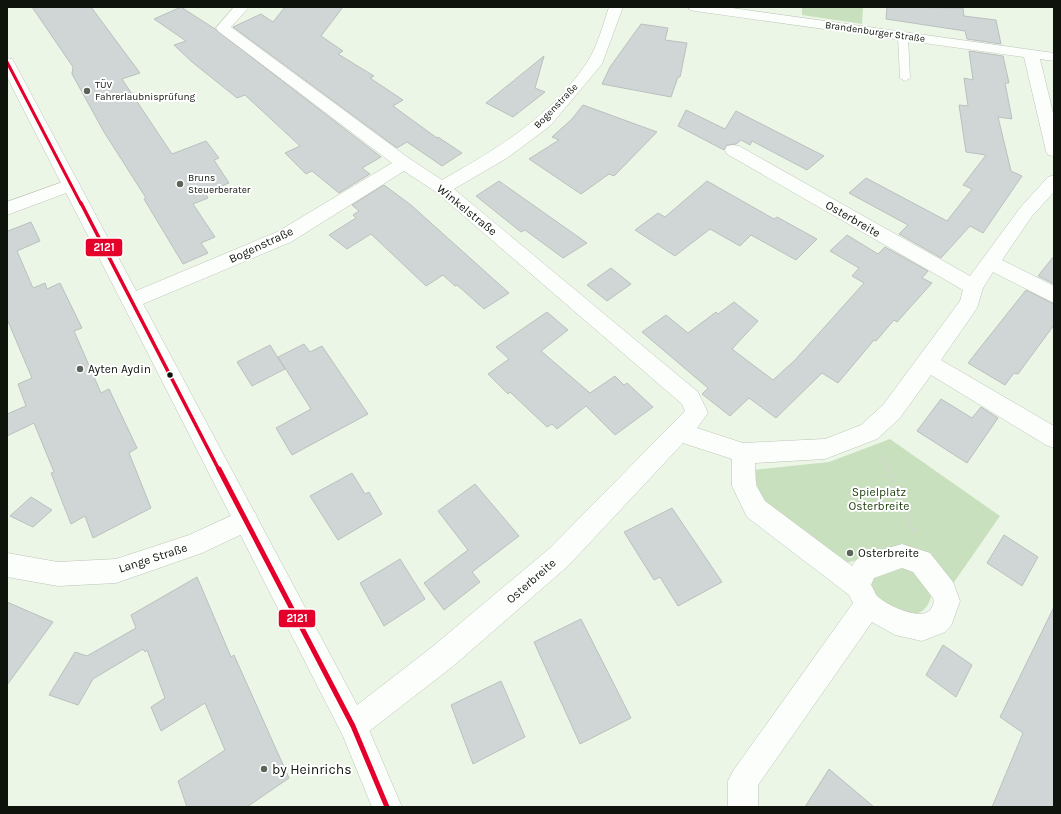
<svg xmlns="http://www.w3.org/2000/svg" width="1061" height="814" viewBox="0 0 1061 814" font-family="Karla,sans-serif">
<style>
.green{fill:#c9e0bf}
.building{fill:#d0d6d5;stroke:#bbc0bf}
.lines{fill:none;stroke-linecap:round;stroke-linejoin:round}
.service-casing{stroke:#bdc5b9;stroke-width:1}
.minor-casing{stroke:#bdc5b9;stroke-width:1}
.secondary-casing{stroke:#bdc5b9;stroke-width:1}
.path-far1{stroke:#d2d5d0;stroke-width:2.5;stroke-dasharray:2 3;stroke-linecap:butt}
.path{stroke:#d2d5d0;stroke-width:3;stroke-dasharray:2.5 3.5;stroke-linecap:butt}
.service{fill:#fcfefb;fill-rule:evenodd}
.minor{fill:#fcfefb;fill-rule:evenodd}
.secondary{fill:#fcfefb;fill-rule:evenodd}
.bus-1-far2-casing{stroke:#fff;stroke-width:5}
.bus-1-far1-casing{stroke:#fff;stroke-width:6}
.bus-1-casing{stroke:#fff;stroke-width:8}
.bus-1-far2{stroke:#e4002b;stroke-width:3}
.bus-1-far1{stroke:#e4002b;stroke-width:3.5}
.bus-1{stroke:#e4002b;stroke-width:5}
.poi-dot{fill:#5c6358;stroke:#fff;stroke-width:1.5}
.bus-dot{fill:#0e140b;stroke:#fff;stroke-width:1.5}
.labels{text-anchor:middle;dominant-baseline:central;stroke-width:4;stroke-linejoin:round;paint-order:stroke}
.far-street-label{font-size:10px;fill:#0e140b;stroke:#fff}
.far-poi-label{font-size:10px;fill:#0e140b;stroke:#fff;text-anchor:start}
.street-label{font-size:12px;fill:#0e140b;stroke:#fff}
.poi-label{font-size:12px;fill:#0e140b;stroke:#fff;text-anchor:start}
.park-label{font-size:12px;fill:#1b3b08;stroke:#fff}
.near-poi-label{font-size:14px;fill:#0e140b;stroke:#fff;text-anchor:start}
.line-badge{stroke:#fff;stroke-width:1.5}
.badge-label{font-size:11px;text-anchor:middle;font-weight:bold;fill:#fff}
</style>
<rect width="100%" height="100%" fill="#ecf6e7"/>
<path class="green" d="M802 7H863L862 24 802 15Z
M890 439 1000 516 950 588 899 548 846 563 762 503 753 470 829 462Z
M902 565 916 569 932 594C922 632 891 607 872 592 867 572 887 570 902 565Z"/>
<path class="building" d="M32 7H91L140 73 122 79 172 154 206 141 219 158 214 160 229 183 205 193 208 198 193 204 215 237 201 243 208 253 183 264 144 199 146 198 104 132 72 74 73 67Z
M181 7 215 29 381 157 362 168 370 174 339 193 312 171 306 174 285 153 300 146 245 95 237 98 192 62 174 45 186 41 154 19Z
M285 7H343L321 36 343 51 338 54 374 76 370 78 403 100 393 106 437 138 438 137 462 153 442 166 407 142 397 148 233 27 261 14 273 22Z
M887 7 963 8 964 16 996 20 1001 44 967 39 965 31 886 19Z
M641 24 668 28 665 40 687 43 680 77H678L671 97 602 84 610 67Z
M969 51 1003 56 1009 83H1005L1012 119 998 117 1011 171 1022 176 983 233 970 226 941 258 899 234 908 225 849 193 866 178 947 221 972 189 963 185 986 155 966 152 959 105 968 106 964 78 973 80Z
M544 56 535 88 545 92 513 117 486 103Z
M583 105 657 132 614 176 609 174 581 194 529 159 559 140 552 137 572 119Z
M686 110 725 129 736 111 824 156 807 170 752 141 750 145 741 140 736 144 727 145 724 150 678 126Z
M499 181 587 243 563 258 525 230 521 232 476 196Z
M707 181 774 219 777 217 817 239 796 260 751 235 740 246 710 229 675 256 635 230 658 213 665 217Z
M384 185 411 205 509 293 484 309 457 285 455 286 443 275 426 286 371 234 347 249 329 235 356 218 353 215 359 211 352 205Z
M31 222 40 241 17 251 33 288 45 283 47 289 60 283 82 328 74 331 101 393 109 389 137 448 129 453 151 508 93 538 85 516 71 524 51 473 54 472 34 423 7 436V414L26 406 18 384 32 378 7 319V228L8 231Z
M847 235 878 254 885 247 928 271 922 278 932 283 897 322 894 320 876 341 874 340 838 383 822 373 776 418 749 398 730 416 702 394 708 388 642 332 666 315 688 333 716 312 718 314 734 302 758 321 732 349 773 380 795 360 864 283 852 276 859 268 830 251Z
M1054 256V284L1038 276Z
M611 268 631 284 607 301 587 285Z
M1026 290 1054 304V325L1018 374 1014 373 1005 385 968 363Z
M547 312 568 330 541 351 590 393 615 376 624 385 627 383 653 407 615 435 586 406 557 429 552 424 547 427 510 392 508 394 488 374 509 359 496 347Z
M304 344 310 352 322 346 368 414 292 455 276 428 311 409 278 357Z
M270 345 285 369 252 386 237 362Z
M941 399 972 418 981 407 998 418 967 463 917 431Z
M352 473 365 494 369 492 382 514 338 540 310 496Z
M475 484 519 536 472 572 480 582 444 610 424 583 468 550 438 511Z
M31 497 52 510 33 527 10 516Z
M672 508 722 582 678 606 660 577 654 580 624 532Z
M1004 535 1038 557 1022 586 987 563Z
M400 559 425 599 384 626 360 583Z
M197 577 231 657 234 655 289 778 247 807H187L178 781 225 750 205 703 161 731 151 707 165 698 147 650 145 652 143 649 93 679 78 705 49 695 75 652 87 656 136 628 131 615Z
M7 602 53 622 7 685Z
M1054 607V807H992L1023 733 1000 717Z
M581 619 631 718 580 744 534 642Z
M943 645 972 665 956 697 926 675Z
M501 681 525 737 473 764 451 705Z
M829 769 874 807H805Z"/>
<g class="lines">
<g class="service-casing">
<path id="service" d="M903 33 908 36 910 78 905 81 900 78 898 36Z"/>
</g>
<g class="minor-casing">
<path id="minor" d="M234 7H249L231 27 410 159 442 180C497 149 550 117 586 64 597 48 603 25 609 7H623L602 64 550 126 507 158 454 189 698 392 708 413 697 428 743 443 825 439 861 425 883 405 960 301 963 290 727 154 725 150 727 146 733 145 739 146 970 276 1020 208 1048 177 1054 175V192L1032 216 1002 260 1054 286V303L993 272 983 288 977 308 941 360 1054 426V448L1046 445 931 375 899 419 877 439 825 459 755 463 756 485 765 501 852 566 856 560 864 555 902 544 921 550 930 553 953 582 960 601 951 626 945 632 922 641 895 635 872 622 758 785V807H728V781L733 771 853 603 849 595 747 517 732 486V459L683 443 568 566 452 667 363 736 353 740 343 736 339 726 343 716 432 647 550 548 685 411 682 404 436 192 404 171 291 242 138 306 131 309 124 306 121 301 124 296 277 232 392 163 218 31 216 28ZM902 568 913 572 933 598C934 601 934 603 932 607 925 624 886 605 877 596 875 593 873 588 871 585L874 578Z
M688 7H725L1054 53V61L1040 59 1054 117V156L1048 155 1046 151 1024 57 695 11 690 10Z
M71 179 77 181 80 185 77 189 7 215V202Z
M246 509 255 512 258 520 255 528 202 553 116 583 58 586 7 577V553L58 562 116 559 189 535Z"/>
</g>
<g class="secondary-casing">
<path id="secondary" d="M7 58 12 59 14 62 363 716 402 807H372L343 736 7 77Z"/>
</g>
<path class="path-far1" d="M880 452 887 470"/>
<path class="path" d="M887 469 915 534"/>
<use href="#service" class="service"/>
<use href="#minor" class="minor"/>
<use href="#secondary" class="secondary"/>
<g class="bus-1-far2-casing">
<path id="bus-1-far2" d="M7 62 81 204"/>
</g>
<g class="bus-1-far1-casing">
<path id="bus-1-far1" d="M81 203 219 470"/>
</g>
<g class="bus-1-casing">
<path id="bus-1" d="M219 469 353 726 387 807"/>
</g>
<use href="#bus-1-far2" class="bus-1-far2"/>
<use href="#bus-1-far1" class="bus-1-far1"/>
<use href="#bus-1" class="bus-1"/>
</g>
<g class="poi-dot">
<circle cx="87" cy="91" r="4"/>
<circle cx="180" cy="184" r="4"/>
<circle cx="80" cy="369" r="4"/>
<circle cx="850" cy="553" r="4"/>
<circle cx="264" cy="769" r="4"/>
</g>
<circle class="bus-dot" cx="170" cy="375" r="3.5"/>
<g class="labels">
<g class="far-street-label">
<text transform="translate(875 32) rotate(8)">Brandenburger Straße</text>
<text transform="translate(556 106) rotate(-46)">Bogenstraße</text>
</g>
<g class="far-poi-label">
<text x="95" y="85">TÜV<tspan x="95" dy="12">Fahrerlaubnisprüfung</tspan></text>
<text x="188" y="178">Bruns<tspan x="188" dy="12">Steuerberater</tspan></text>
</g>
<g class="street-label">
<text transform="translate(467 210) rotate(39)">Winkelstraße</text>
<text transform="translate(853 219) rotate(30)">Osterbreite</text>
<text transform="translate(261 245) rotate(-25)">Bogenstraße</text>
<text transform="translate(153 558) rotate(-18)">Lange Straße</text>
<text transform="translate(531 581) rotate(-41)">Osterbreite</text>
</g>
<g class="poi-label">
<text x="88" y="369">Ayten Aydin</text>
<text x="858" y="553">Osterbreite</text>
</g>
<g class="park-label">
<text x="879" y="492">Spielplatz<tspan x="879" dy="14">Osterbreite</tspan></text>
</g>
<g class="near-poi-label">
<text x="272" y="769">by Heinrichs</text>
</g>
</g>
<g class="line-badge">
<rect x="85" y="238" width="38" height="19" rx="4" fill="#e4002b"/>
<rect x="278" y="609" width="38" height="19" rx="4" fill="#e4002b"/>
</g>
<g class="badge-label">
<text x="104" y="251">2121</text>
<text x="297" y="622">2121</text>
</g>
<rect width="1061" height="814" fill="none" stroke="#0e140b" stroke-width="16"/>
</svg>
